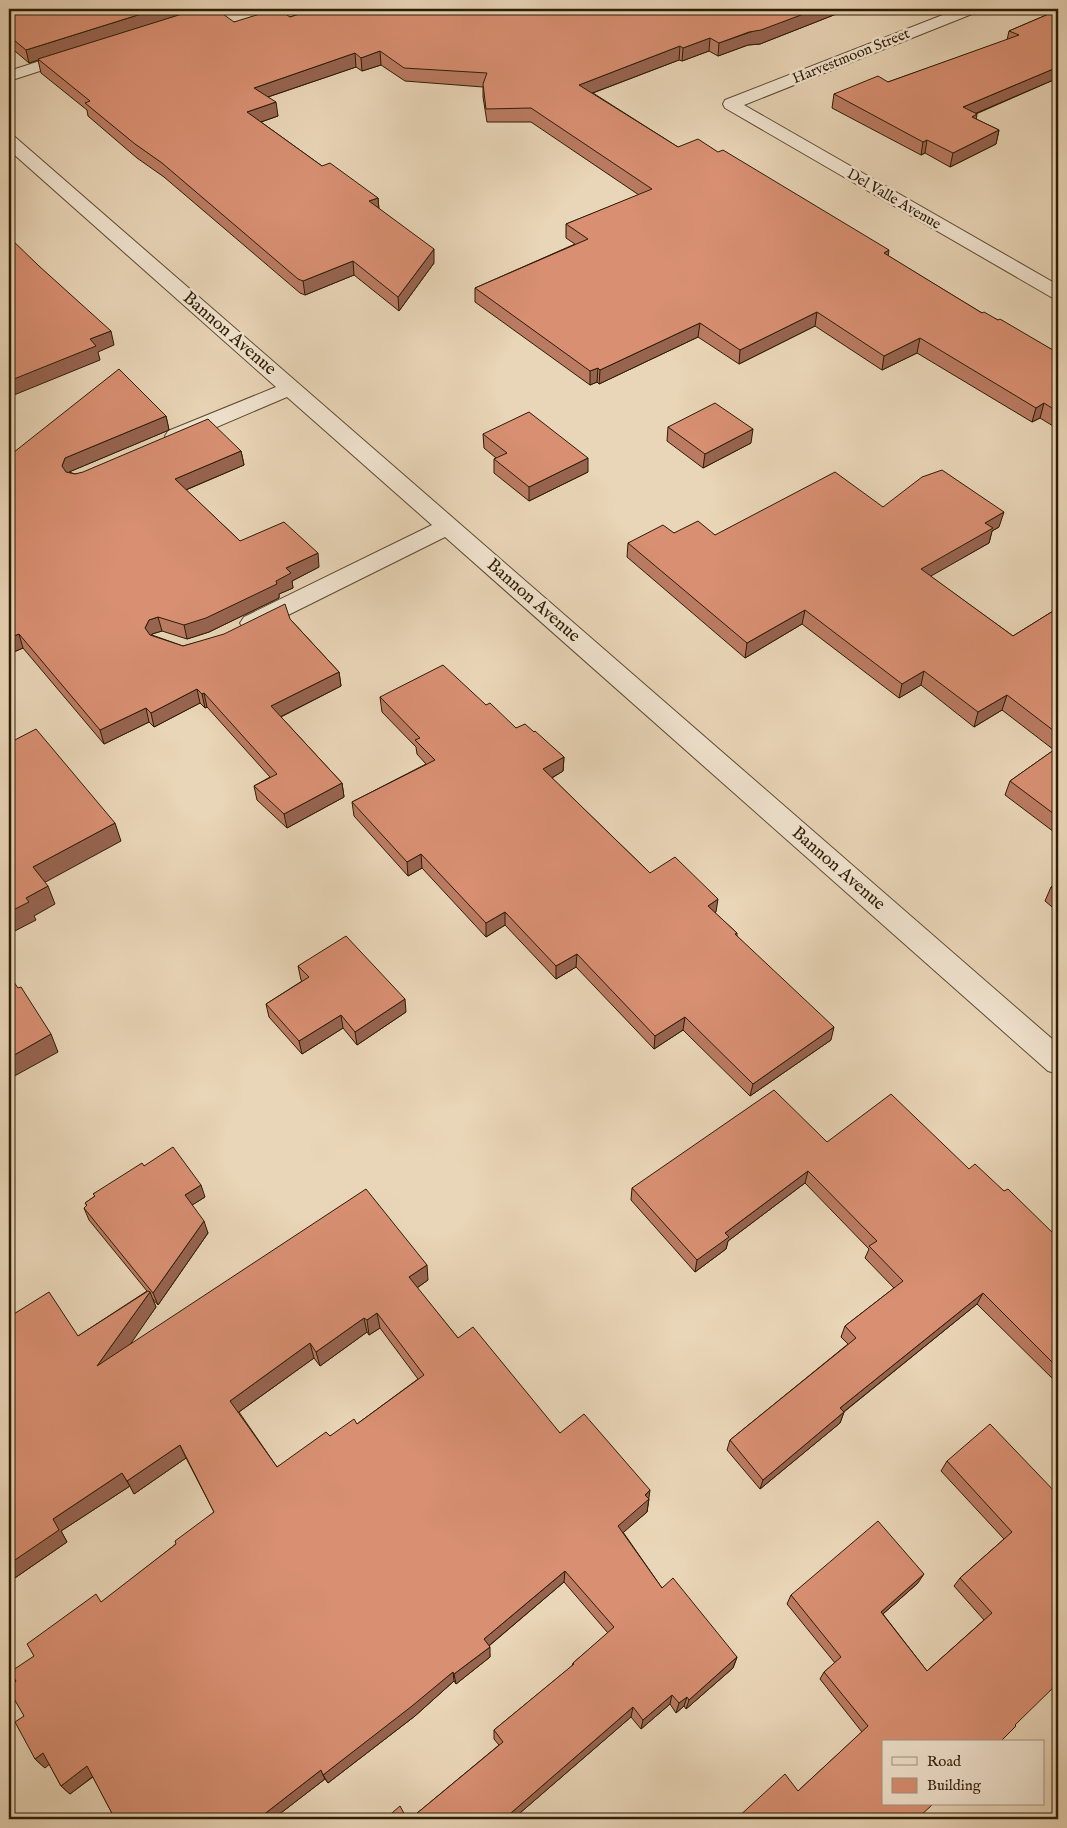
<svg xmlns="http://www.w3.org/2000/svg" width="1067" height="1828" viewBox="0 0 1067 1828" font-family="'IM FELL English',serif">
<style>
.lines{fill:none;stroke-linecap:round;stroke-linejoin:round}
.minor-casing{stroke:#5c4a30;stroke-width:2}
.minor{fill:#f1e4d0;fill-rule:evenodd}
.wall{fill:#ba7b62;stroke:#2d1c03;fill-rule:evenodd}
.shaded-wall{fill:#976450;stroke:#2d1c03}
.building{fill:#d88f72;stroke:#2d1c03;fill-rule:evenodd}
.labels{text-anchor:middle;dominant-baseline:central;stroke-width:5;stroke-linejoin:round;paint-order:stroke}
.far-street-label{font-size:15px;fill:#2d1c03;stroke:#f1e4d0}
.street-label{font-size:18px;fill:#2d1c03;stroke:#f1e4d0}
</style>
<rect width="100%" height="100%" fill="#e9d5b7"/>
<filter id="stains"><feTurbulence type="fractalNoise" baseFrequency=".004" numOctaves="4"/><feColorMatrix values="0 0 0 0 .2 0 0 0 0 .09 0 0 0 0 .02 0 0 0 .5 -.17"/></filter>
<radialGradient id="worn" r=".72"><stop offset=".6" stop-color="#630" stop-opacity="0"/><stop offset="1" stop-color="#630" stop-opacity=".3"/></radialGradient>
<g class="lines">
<g class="minor-casing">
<path id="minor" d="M958 9H979L977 12 744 105 1058 285V299L1051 297 725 108 723 104 725 100Z
M74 50 80 52 82 55 80 58 9 81V71Z
M9 136 15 137 1058 1044V1074L1048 1071 445 537 260 629 252 631 244 629 240 623 244 617 432 525 287 397 184 441 176 442 168 441 165 436 168 431 276 387 9 150Z"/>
</g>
<use href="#minor" class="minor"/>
</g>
<path class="wall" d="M9 9 234 22 290 17 315 9H849L760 44 748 45 718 56 709 51 682 61 679 60 593 93 678 147 888 256 982 313 998 320 1058 353V429L1040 418 1032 422 917 353 882 370 815 326 739 364 698 337 599 384 597 382 590 385 475 302V288L575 244 566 238V224L639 195 531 122H487L483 97V87L405 81 381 65 362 71 356 67 268 97 278 116 261 122 322 166 378 198 379 209 434 263 399 311 354 275 305 295 300 293 164 177 137 158 88 116 87 110 41 73 38 60 29 63 9 46Z
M1058 10V78L976 114V119L999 130 996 144 950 167 925 153 921 155 832 108 834 94 888 82 1007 40 1009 31Z
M166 416 169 430 69 472 75 474 241 451 244 465 186 490 240 541 319 567 292 581 293 588 279 594V598L209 632 187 639 162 631 152 634V635L183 646 290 619 339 672 341 686 281 717 342 783 344 797 287 828 257 800 254 786 270 777 207 707 205 708 200 703 154 727 149 722 104 744 23 648 9 654V456Z
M668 427 751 443 703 468 667 441Z
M483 434 588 472 529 501 494 473V459L496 458 484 448Z
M883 507 999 527 992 531 989 543 930 576 1013 636 1058 608V835L1005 795 1010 781 1054 750 1002 710 974 727 921 685 899 698 802 624 745 658 627 557 628 543 674 533 715 535Z
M380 697 486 705 516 728 534 732 564 757 563 771 552 778 650 873 716 912 715 913 737 933V936L831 1040 750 1096 683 1030 654 1049 576 967 556 979 505 925 486 937 422 868 408 876 354 816 352 802 426 764 417 754 416 747 382 712Z
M1058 882V912L1045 901 1051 887Z
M298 966 406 1012 357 1045 343 1028 302 1054 269 1017 266 1004 302 981 301 980Z
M827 1142 969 1169 1004 1191 1058 1238V1384L977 1304 844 1412 840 1423 760 1489 727 1450 730 1440 848 1344 841 1337 845 1326 894 1288 865 1258 869 1249 805 1183 728 1241 726 1249 695 1272 631 1200 632 1188Z
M144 1166 205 1197 192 1205 208 1233 158 1305 152 1298 156 1307 129 1345 428 1280 417 1288 458 1338 560 1433 649 1499 647 1512 623 1532 662 1588 737 1657 733 1668 686 1709 684 1706 676 1713 670 1704 641 1729 631 1717 513 1819H410L499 1745 494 1739V1730L572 1666 573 1663 608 1633 564 1582 489 1646 490 1657 456 1684 454 1681 415 1716 328 1783 325 1779 273 1819H115L93 1777 70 1794 61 1786 49 1764 45 1768 35 1759 24 1716 16 1681 34 1656 176 1544 214 1512 186 1458 134 1494 130 1486 61 1531 67 1542 9 1582V1317L78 1336 147 1291 89 1220 84 1208 87 1206 85 1203 95 1196 93 1194ZM380 1328 418 1379 357 1424 330 1436 277 1467 239 1412 314 1358 320 1366 367 1332 369 1335Z
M947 1461 1058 1495 917 1819 798 1791 862 1732 820 1679 824 1672 835 1663 787 1604 791 1595 918 1583 883 1614 927 1671 984 1620 954 1586 960 1578 1004 1539 941 1471Z"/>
<path class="shaded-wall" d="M157 9H199L29 63 26 50Z
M817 9H849L760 44 748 45 718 56 719 43Z
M710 38 709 51 682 61 683 48Z
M680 46 679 60 579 98V85Z
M380 51 381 65 362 71 361 58Z
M355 53 356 67 256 101 254 88Z
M1058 67V78L960 120 963 107Z
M276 102 278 116 249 126 247 112Z
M977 114 975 128 972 117Z
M999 130 996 144 950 167 953 153Z
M927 140 925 153 921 155 923 142Z
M378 198 379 212 369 201Z
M434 249V263L399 311 398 297Z
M889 250 887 265 884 253Z
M353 261 354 275 305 295 303 281Z
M817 312 815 326 739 364 740 350Z
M700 323 698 337 599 384 600 370Z
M111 331 114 345 98 352 100 360 9 397V381L90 339Z
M920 338 917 353 882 370 884 356Z
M598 368 597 382 590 385V371Z
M1044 403 1040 418 1032 422 1036 408Z
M166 416 169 430 69 472 65 480 62 466 65 458Z
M753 429 751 443 703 468 705 454Z
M241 451 244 465 178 493 175 479Z
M588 458V472L529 501V487Z
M1004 512 999 527 992 531 989 543 917 584 921 569 985 523Z
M318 553 319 567 292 581 293 588 279 594V598L209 632 187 639 184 625 276 581 286 568Z
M805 610 802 624 745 658 747 643Z
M158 617 162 631 152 634 148 642 145 628 149 620Z
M19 634 23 648 9 654V638Z
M924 671 921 685 899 698 902 684Z
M339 672 341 686 274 720 271 706Z
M197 689 200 703 154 727 151 713Z
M204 693 207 707 205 708 202 694Z
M1007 695 1002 710 974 727 978 712Z
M146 708 149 722 104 744 100 730Z
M564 757 563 771 543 783V769Z
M342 783 344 797 287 828 284 814Z
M115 823 121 841 40 885 33 867Z
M421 854 422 868 408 876 407 862Z
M48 886 55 904 34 916 36 920 9 934V912L26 898Z
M718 899 716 912 706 919 708 906Z
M505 912V925L486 937V923Z
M577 954 576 967 556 979V966Z
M405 999 406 1012 357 1045 355 1032Z
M341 1015 343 1028 302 1054 299 1041Z
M685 1017 683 1030 654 1049 655 1036Z
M834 1027 831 1040 750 1096 753 1084Z
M51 1034 58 1052 9 1079V1058Z
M808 1171 805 1183 728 1241 726 1249 695 1272 697 1260 725 1233Z
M201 1185 205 1197 189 1207 185 1195Z
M204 1221 208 1233 158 1305 153 1293Z
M427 1265 428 1280 411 1292 409 1277Z
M150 1292 156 1307 105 1381 97 1366Z
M983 1293 977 1304 836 1418 840 1408Z
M377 1313 380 1328 369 1335 367 1320Z
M364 1318 367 1332 320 1366 316 1352Z
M310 1343 314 1358 236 1414 230 1401Z
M844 1412 840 1423 760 1489 763 1480Z
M180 1445 186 1458 134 1494 127 1481Z
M122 1473 130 1486 61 1531 67 1542 9 1582V1564L53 1519Z
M650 1490 647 1512 617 1538 618 1526Z
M565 1571 564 1582 485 1649 484 1639Z
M924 1574 918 1583 876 1620 881 1612Z
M490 1647V1657L456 1684 454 1674Z
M737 1657 733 1668 686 1709 689 1700Z
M453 1672 454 1681 415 1716 328 1783 323 1775Z
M672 1695 670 1704 641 1729 643 1720Z
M687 1697 684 1706 676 1713 679 1703Z
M633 1707 631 1717 513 1819H504Z
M43 1753 52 1762 45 1768 35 1759Z
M87 1766 96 1774 70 1794 61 1786Z
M321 1770 325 1779 273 1819H258Z"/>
<path class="building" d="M9 9H157L26 50 9 36Z
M198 9H216L234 22 276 9H278L290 17 315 9H817L761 30 749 32 719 43 710 38 683 48 680 46 579 85 678 147 698 139 718 152 723 150 889 250 884 253 982 313 984 312 998 320 1000 319 1058 353V412L1044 403 1036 408 920 338 884 356 817 312 740 350 700 323 600 370 598 368 590 371 475 288 588 239 566 224 652 189 531 108 486 109 483 84 487 73 404 68 380 51 361 58 355 53 254 88 276 102 247 112 322 166 330 163 378 198 369 201 434 249 398 297 353 261 303 281 298 279 162 163 135 144 85 103 90 101 38 59Z
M1058 10V67L963 107 977 114 972 117 999 130 953 153 927 140 923 142 834 94 878 76 888 82 1019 35 1009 31Z
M9 237 39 266 111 331 90 339 96 346 9 381Z
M119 369 166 416 65 458 62 466 66 472 75 474 83 472 208 419 241 451 175 479 240 541 284 522 318 553 286 568 291 573 276 581 277 584 206 618 184 625 158 617 149 620 145 628 150 635 183 646 224 634 285 604 290 619 339 672 271 706 342 783 284 814 254 786 277 774 204 693 202 694 197 689 151 713 146 708 100 730 19 634 9 638V456Z
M715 403 753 429 705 454 668 427Z
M529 412 588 458 529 487 494 459 507 453 483 434Z
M942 470 1004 512 985 523 993 528 921 569 1013 636 1058 608V734L1007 695 978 712 924 671 902 684 805 610 747 643 628 543 663 525 674 533 698 521 715 535 835 472 883 507 922 477Z
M443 665 486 705 490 703 516 728 525 724 534 732 535 731 564 757 543 769 650 873 675 857 718 899 708 906 737 933 735 934 834 1027 753 1084 685 1017 655 1036 577 954 556 966 505 912 486 923 421 854 407 862 352 802 435 760 415 740 420 738 380 697Z
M36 729 115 823 33 867 48 886 26 898 29 902 9 912V743Z
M1058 747V817L1010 781Z
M1058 882V894L1051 887Z
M346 936 405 999 355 1032 341 1015 299 1041 266 1004 309 977 298 966Z
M9 975 18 988 21 987 51 1034 9 1058Z
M774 1090 827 1142 891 1094 969 1169 975 1164 1004 1191 1008 1189 1058 1238V1368L983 1293 840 1408 844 1412 763 1480 730 1440 856 1338 845 1326 903 1281 869 1246 877 1241 808 1171 725 1233 729 1237 697 1260 632 1188Z
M173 1147 201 1185 185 1195 204 1221 153 1293 84 1208 87 1205 85 1203 95 1196 93 1194 142 1163 144 1166Z
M366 1189 427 1265 409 1277 458 1338 473 1327 560 1433 584 1414 650 1490 645 1495 649 1499 618 1526 662 1588 673 1578 737 1657 689 1700 687 1697 679 1703 672 1695 643 1720 633 1707 504 1819H410L503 1742 494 1730 574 1664 573 1663 614 1627 565 1571 484 1639 490 1647 454 1674 453 1672 412 1706 323 1775 321 1770 258 1819H115L87 1766 61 1786 43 1753 35 1759 15 1722 24 1716 9 1690V1687L16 1681 10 1672 34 1656 27 1644 96 1594 101 1602 176 1544 175 1541 214 1512 180 1445 127 1481 122 1473 53 1519 59 1530 9 1564V1317L49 1292 78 1336 148 1291 150 1292 97 1366ZM377 1313 424 1375 357 1424 354 1419 330 1436 326 1432 277 1467 230 1401 310 1343 316 1352 364 1318 367 1320Z
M990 1424 1058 1495V1683L1015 1725 1016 1726 1000 1742H883V1804H933L917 1819H736L785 1774 798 1791 868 1726 824 1672 841 1657 791 1595 878 1521 924 1574 881 1612 927 1671 992 1613 960 1578 1012 1532 947 1461Z
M400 1806 407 1819H385Z"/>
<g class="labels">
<g class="far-street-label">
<text transform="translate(851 56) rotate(-22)">Harvestmoon Street</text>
<text transform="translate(894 199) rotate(30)">Del Valle Avenue</text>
</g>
<g class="street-label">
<text transform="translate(229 334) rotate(41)">Bannon Avenue</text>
<text transform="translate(533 601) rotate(41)">Bannon Avenue</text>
<text transform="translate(838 869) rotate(41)">Bannon Avenue</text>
</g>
</g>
<rect width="1067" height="1828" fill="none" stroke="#e9d5b7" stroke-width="30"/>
<rect x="10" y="10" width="1047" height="1808" fill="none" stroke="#2d1c03" stroke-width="2.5"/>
<rect x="15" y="15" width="1037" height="1798" fill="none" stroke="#2d1c03"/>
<rect x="882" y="1740" width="162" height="65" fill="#f1e4d0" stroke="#a3947e"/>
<rect x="892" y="1757" width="25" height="8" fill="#f1e4d0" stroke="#a3947e"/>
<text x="927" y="1766" font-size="15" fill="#2d1c03">Road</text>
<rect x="892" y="1778" width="25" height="15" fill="#d88f72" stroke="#a3947e"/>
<text x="927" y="1790" font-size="15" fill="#2d1c03">Building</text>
<rect width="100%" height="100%" filter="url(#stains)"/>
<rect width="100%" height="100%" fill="url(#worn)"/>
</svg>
